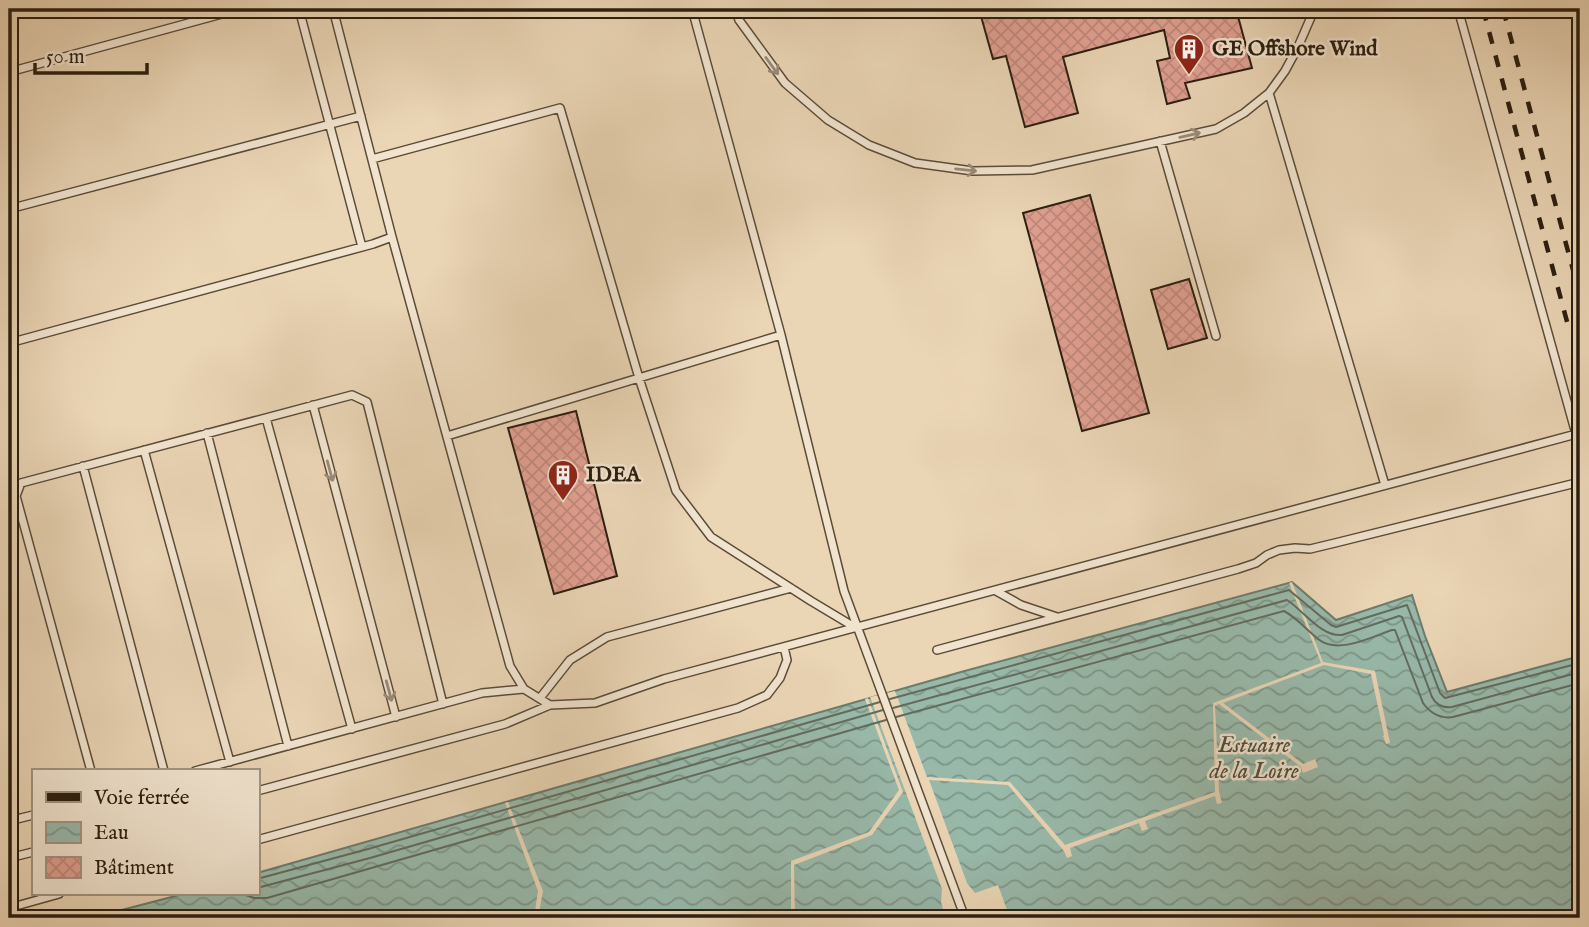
<svg xmlns="http://www.w3.org/2000/svg" width="1589" height="927" viewBox="0 0 1589 927" font-family="'IM FELL English',serif">
<style>
.water{fill:url(#water-waves);stroke:#6c7b6c;stroke-width:2}
.pier{fill:#ead5b5}
.lines{fill:none;stroke-linecap:round;stroke-linejoin:round}
.shore{stroke:#626c5d;stroke-width:2}
.building{fill:url(#building-cross-hatch);stroke:#2b1e10;stroke-width:2}
.lane-casing{stroke:#5b4c39;stroke-width:10}
.lane{stroke:#f1e4cf;stroke-width:7}
.rail{stroke:#2b1e10;stroke-width:4.5;stroke-dasharray:12 12;stroke-linecap:butt}
.oneway{stroke:#988b79}
.labels{text-anchor:middle;dominant-baseline:central;stroke-width:5;stroke-linejoin:round;paint-order:stroke}
.poi-label{font-size:21px;font-weight:bold;fill:#2b1e10;stroke:#f1e4cf;text-anchor:start}
.water-label{font-size:23px;font-style:italic;fill:#4c4c3e;stroke:#f1e4cf}
</style>
<defs>
<pattern id="water-waves" width="16" height="10" patternUnits="userSpaceOnUse" patternTransform="scale(1.75)"><rect width="16" height="10" fill="#98b9aa"/><path d="M0 5q4-4 8 0t8 0" fill="none" stroke="#7c9689"/></pattern>
<pattern id="building-cross-hatch" width="8" height="8" patternUnits="userSpaceOnUse" patternTransform="scale(1.75)"><rect width="8" height="8" fill="#e1a091"/><path d="M0 0l8 8M0 8l8-8" fill="none" stroke="#c1897c"/></pattern>
</defs>
<rect width="100%" height="100%" fill="#ead5b5"/>
<filter id="stains"><feTurbulence type="fractalNoise" baseFrequency=".00286" numOctaves="4"/><feColorMatrix values="0 0 0 0 .2 0 0 0 0 .09 0 0 0 0 .02 0 0 0 .5 -.17"/></filter>
<radialGradient id="worn" r=".72"><stop offset=".6" stop-color="#630" stop-opacity="0"/><stop offset="1" stop-color="#630" stop-opacity=".3"/></radialGradient>
<path class="water" d="M1292 582 1336 620 1412 595 1425 636 1447 692 1580 656V918H91L183 894H257V873L961 672Z"/>
<path class="pier" d="M1292 582 1323 662 1375 671 1390 743 1386 744 1383 736 1384 735 1371 674 1324 665 1223 703 1303 764 1315 759 1318 767 1303 773 1301 767 1219 704 1215 706 1219 791 1222 803 1217 804 1215 796 1145 821 1148 829 1142 831 1139 823 1070 848 1072 856 1067 858 1064 851 1008 785 929 780 967 883 975 893 998 885 1010 918H919L943 909 941 902 942 889 870 697 895 691 927 777 1010 782 1065 845 1215 792 1213 703 1321 663 1289 583Z
M868 698 903 792 872 835 794 865 795 918H791V861L869 832 899 790 865 699Z
M508 802 543 891 538 918H534L538 891 505 803Z"/>
<g class="lines">
<path class="shore" d="M890 699 1289 590 1331 625 1336 627 1407 605 1440 693 1445 698 1580 663
M893 708 1287 600C1303 610 1321 637 1342 635L1399 616 1402 617 1432 697C1436 705 1443 708 1452 707L1580 672
M896 717 1284 611C1297 618 1307 630 1318 639 1338 655 1371 637 1392 630H1395L1423 703C1431 714 1440 719 1453 717L1580 683
M257 879 368 849 880 702
M257 888 370 858 883 710
M243 894 254 898H267L886 720"/>
</g>
<path class="building" d="M979 9H1236L1252 68 1185 83 1190 98 1167 104 1157 61 1170 58 1164 30 1063 57 1078 113 1025 127 1006 56 993 59Z
M1090 195 1149 413 1082 431 1023 213Z
M1189 279 1207 338 1168 349 1151 290Z
M576 411 617 576 554 594 508 428Z"/>
<g class="lines">
<g class="lane-casing">
<path id="lane" d="M299 9 362 247
M333 9 392 237 510 666 524 689 550 705 595 703 664 679 1580 433
M692 9 781 335 844 591 965 918
M735 9 739 20 785 83 828 120 869 145 915 163 973 171 1032 170 1216 129 1244 113 1269 93 1285 71 1298 47 1311 17 1313 9
M1458 9 1576 434
M9 72 240 9
M1269 93 1385 485
M1160 141 1216 336
M372 159 560 108 639 378 676 491 711 537 811 601 856 628
M9 209 361 116
M9 343 373 244 392 237
M313 405 396 717
M266 418 352 729
M207 433 288 746
M447 436 781 335
M144 450 230 762
M83 466 164 771
M996 591 1021 605 1057 617
M937 650 1238 569 1256 563 1267 555 1279 550 1295 548 1310 549 1335 543 1580 482
M540 698 570 660 607 637 791 588
M91 771 16 496 21 483 352 395 367 402 443 704
M195 771 482 693 524 689
M257 791 505 724 550 705
M9 795 16 820
M9 821 33 815
M257 840 738 708 767 695 780 678 787 660 784 647
M9 858 33 852
M9 908 59 894"/>
</g>
<use href="#lane" class="lane"/>
<path class="rail" d="M1483 9 1569 329
M1503 9 1580 296"/>
</g>
<defs><path id="oneway-shaft" d="M-6 0H5M1.5-3L5.5 0L1.5 3" fill="none" stroke-width="1.6" stroke-linecap="round" stroke-linejoin="round" transform="scale(1.75)"/></defs>
<g class="oneway">
<use href="#oneway-shaft" transform="translate(772 66) rotate(54)"/>
<use href="#oneway-shaft" transform="translate(1190 135) rotate(-13)"/>
<use href="#oneway-shaft" transform="translate(966 170) rotate(6)"/>
<use href="#oneway-shaft" transform="translate(330 471) rotate(75)"/>
<use href="#oneway-shaft" transform="translate(389 691) rotate(75)"/>
</g>
<defs>
<g id="building-pin" transform="scale(1.575)"><path d="M0 17L-7.5 6A9.5 9.5 0 1 1 7.5 6Z" fill="#8f2418" stroke="#f1e4cf"/><path d="M-4-6H4V6H1V3H-1V6H-4ZM-2.5-4.3h1.7v1.8h-1.7ZM.8-4.3h1.7v1.8H.8ZM-2.5-1h1.7V.8h-1.7ZM.8-1h1.7V.8H.8Z" fill="#fff"/></g>
</defs>
<g fill-rule="evenodd">
<use href="#building-pin" x="1189" y="49"/>
<use href="#building-pin" x="563" y="475"/>
</g>
<g class="labels">
<g class="poi-label">
<text x="1212" y="49">GE Offshore Wind</text>
<text x="586" y="475">IDEA</text>
</g>
<g class="water-label">
<text x="1254" y="745">Estuaire<tspan x="1254" dy="26">de la Loire</tspan></text>
</g>
</g>
<rect width="1589" height="927" fill="none" stroke="#ead5b5" stroke-width="35"/>
<rect x="10" y="10" width="1568" height="906" fill="none" stroke="#2b1e10" stroke-width="3.5"/>
<rect x="18" y="18" width="1554" height="892" fill="none" stroke="#2b1e10" stroke-width="2"/>
<rect x="32" y="769" width="228" height="126" fill="#f1e4cf" stroke="#a29583" stroke-width="2"/>
<rect x="46" y="792" width="35" height="10" fill="#2b1e10" stroke="#a29583" stroke-width="2"/>
<text x="94" y="804" font-size="21" fill="#2b1e10">Voie ferrée</text>
<rect x="46" y="822" width="35" height="21" fill="url(#water-waves)" stroke="#a29583" stroke-width="2"/>
<text x="94" y="839" font-size="21" fill="#2b1e10">Eau</text>
<rect x="46" y="857" width="35" height="21" fill="url(#building-cross-hatch)" stroke="#a29583" stroke-width="2"/>
<text x="94" y="874" font-size="21" fill="#2b1e10">Bâtiment</text>
<path d="M35 63v10h112v-10" fill="none" stroke="#2b1e10" stroke-width="3.5"/>
<text x="46" y="63" font-size="21" fill="#2b1e10" stroke="#f1e4cf" stroke-width="5" paint-order="stroke">50 m</text>
<rect width="100%" height="100%" filter="url(#stains)"/>
<rect width="100%" height="100%" fill="url(#worn)"/>
</svg>
